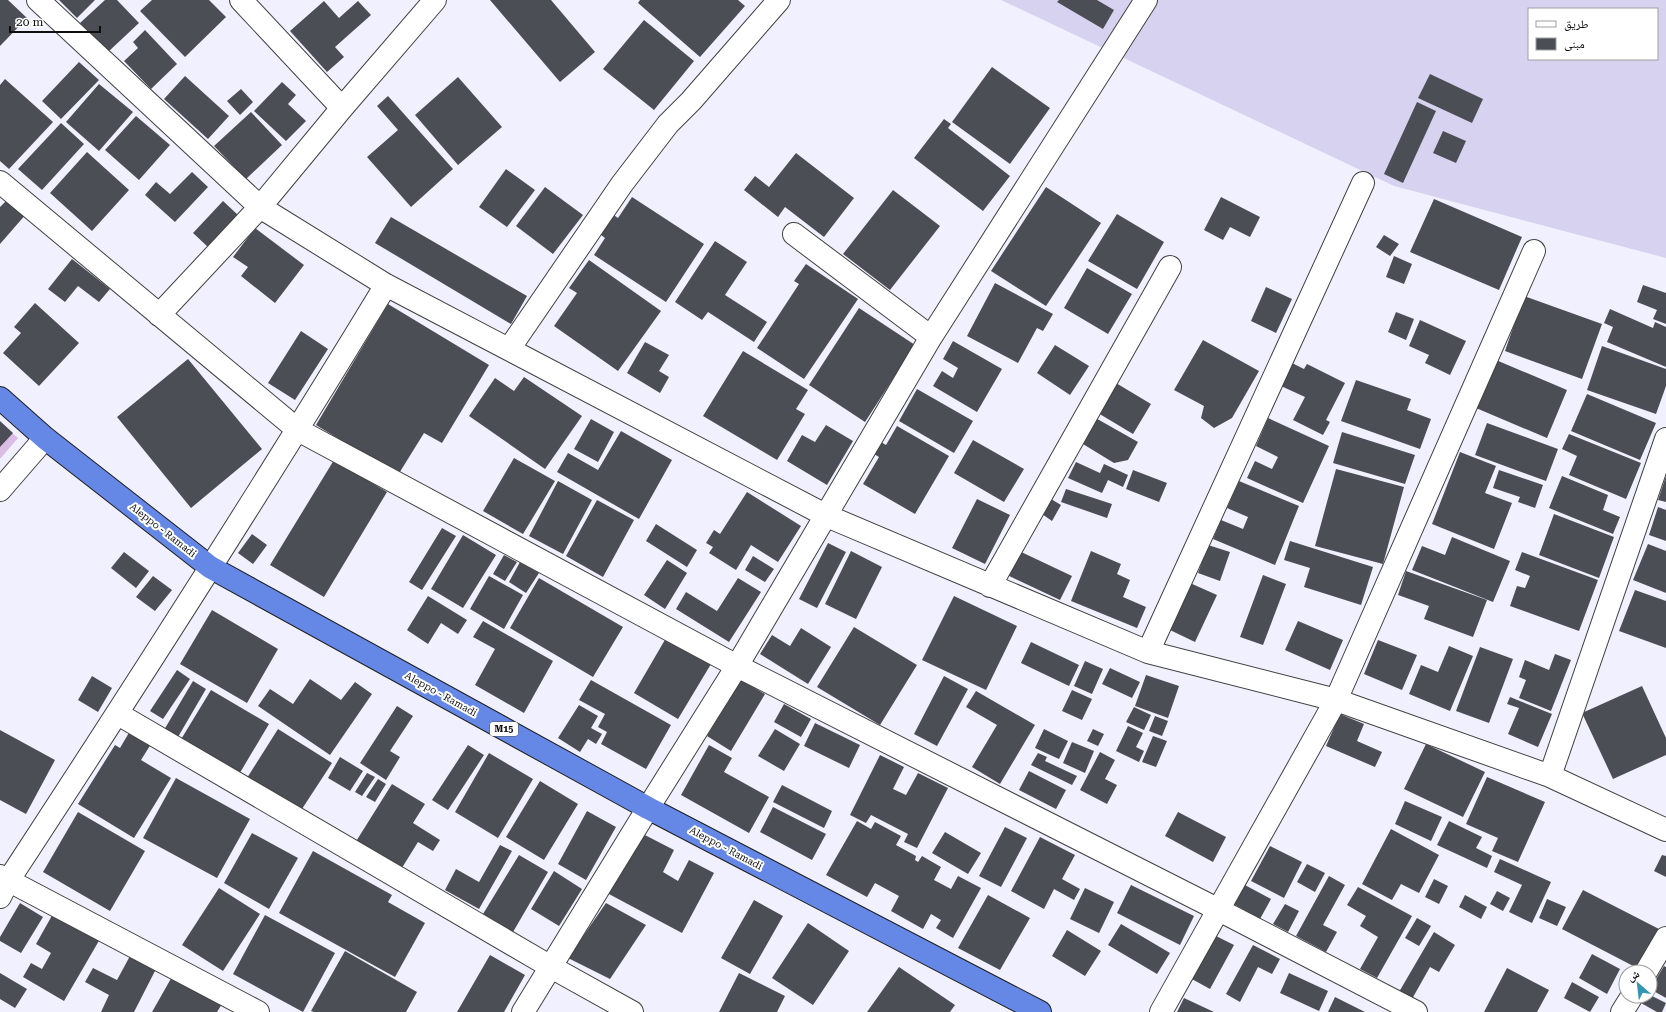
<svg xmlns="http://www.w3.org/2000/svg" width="1666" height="1012" viewBox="0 0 1666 1012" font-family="'Roboto Serif','Noto Naskh Arabic',serif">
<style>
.farmland{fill:#d8d2f1;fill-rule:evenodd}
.green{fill:#dbbce5}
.building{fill:#4b4f55}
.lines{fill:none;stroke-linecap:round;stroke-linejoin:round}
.street-casing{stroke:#414141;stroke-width:24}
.highway-casing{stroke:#1f1f1f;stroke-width:24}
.street{stroke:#fff;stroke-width:22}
.highway{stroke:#6588e7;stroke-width:22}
.labels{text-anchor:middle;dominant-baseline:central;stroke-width:4;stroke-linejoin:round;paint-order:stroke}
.shield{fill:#fff;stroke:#565656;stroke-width:1}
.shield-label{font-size:9px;font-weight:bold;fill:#0e0e0e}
.street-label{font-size:10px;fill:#0e0e0e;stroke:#fff}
</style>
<rect width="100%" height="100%" fill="#f1f0fe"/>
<path class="farmland" d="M1001 0H1666V258L1394 186ZM1529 9H1657V59H1529Z"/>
<path class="green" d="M0 423 18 438 0 459Z"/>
<path class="building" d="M0 0H8L27 18 0 46Z
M59 0H95L77 18Z
M105 0H117L139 23 108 52 80 23Z
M152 0H209L226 17 185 57 140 11Z
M490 0H551L595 52 560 82Z
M640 0H738L745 6 700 57 638 3Z
M1059 0H1097L1114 10 1103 29 1057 2Z
M324 1 339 18 358 1 371 15 335 47 344 57 327 72 290 31Z
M644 20 694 61 654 110 603 69Z
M145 30 177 64 151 89 124 61 138 48 133 42Z
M79 62 99 80 61 119 42 101Z
M992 67 1050 108 1010 164 952 122Z
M1430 74 1483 99 1472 123 1418 98Z
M185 76 229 116 208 139 164 99Z
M458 77 502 127 458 165 415 115Z
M5 79 53 122 9 169 0 161V85Z
M282 82 296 95 288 104 306 121 286 141 254 111Z
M99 84 133 112 99 151 66 122Z
M241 89 253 102 240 115 227 101Z
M388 96 453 169 411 207 367 157 398 130 377 106Z
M1417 102 1436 111 1403 183 1384 174Z
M251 112 282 145 246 179 214 146Z
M136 116 170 145 139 180 105 150Z
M944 119 951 124 948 128 1010 176 983 211 914 158Z
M61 123 84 144 42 190 18 169Z
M1443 131 1466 141 1456 163 1433 153Z
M87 152 129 190 92 231 50 193Z
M796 153 854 198 824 237 785 207 778 217 744 190 755 176 769 187Z
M506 169 535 190 507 227 479 207Z
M192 172 208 187 175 222 145 195 156 182 170 194Z
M545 187 583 215 553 254 516 226Z
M1046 187 1101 223 1046 306 991 271Z
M893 190 940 226 890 290 843 254Z
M632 197 704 244 666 302 594 255 605 238 596 231 609 212 618 218Z
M1221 197 1260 217 1250 237 1230 227 1223 240 1204 230Z
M9 198 27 213 0 244V207Z
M1434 199 1522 237 1499 290 1410 252Z
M223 201 238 215 208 247 193 233Z
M1117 214 1164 242 1137 289 1088 261Z
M391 217 527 296 511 324 375 243Z
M255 228 304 265 275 303 241 276 248 267 233 257Z
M1384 235 1399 244 1390 256 1376 247Z
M715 241 747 262 725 295 767 322 754 342 708 312 702 320 675 302Z
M1394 256 1412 264 1404 284 1386 277Z
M72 259 110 289 99 302 78 286 65 302 48 289Z
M589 260 661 311 618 371 554 326 577 293 569 288Z
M806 264 858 299 804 379 757 348 799 284 794 281Z
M1087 268 1132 294 1108 334 1064 308Z
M995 283 1053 314 1043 331 1037 328 1018 363 967 336Z
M1643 285 1666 293V324L1653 319 1657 310 1637 302Z
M1266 287 1292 299 1276 333 1251 321Z
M1524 296 1602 324 1582 379 1505 351Z
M35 303 79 343 39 386 3 353 21 333 14 327Z
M388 304 489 365 442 443 424 433 398 475 316 425Z
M859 308 915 345 865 422 809 385Z
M1610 309 1653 328 1655 322 1666 327V367L1607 342 1613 327 1604 323Z
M1396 312 1414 319 1406 340 1388 332Z
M1420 320 1466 341 1450 375 1425 363 1429 355 1409 346Z
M301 331 328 349 295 400 268 383Z
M1203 340 1259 371 1232 418 1214 428 1201 418 1204 406 1174 390Z
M953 341 1002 369 977 412 933 386 942 371 953 378 958 368 943 359Z
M645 342 669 355 659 371 669 377 660 393 627 373Z
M1055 345 1089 366 1070 395 1037 373Z
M1602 346 1666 369V386L1656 414 1587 390Z
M743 351 808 390 796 409 805 414 777 460 703 416Z
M188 359 262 449 191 508 117 417Z
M1496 360 1567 390 1547 438 1476 408Z
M1292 363 1304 369 1307 364 1345 383 1326 420 1330 422 1323 435 1293 420 1305 397 1281 386Z
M524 377 582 416 545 469 469 416 495 378 514 391Z
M1356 380 1411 399 1407 410 1431 419 1420 449 1341 421Z
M1116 383 1151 404 1133 434 1098 413Z
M917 389 973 421 954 453 899 421Z
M1587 394 1656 423 1640 460 1571 431Z
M1092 416 1138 442 1128 460 1114 463 1078 441Z
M1268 418 1329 446 1303 503 1247 478 1255 461 1272 469 1278 457 1256 446Z
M591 419 614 432 598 462 574 449Z
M0 421 13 433 0 447Z
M1487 423 1558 449 1546 481 1475 455Z
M826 425 853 441 827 485 787 461 802 435 815 442Z
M897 426 949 456 915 514 863 484 879 457 874 454 881 442 886 445Z
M621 431 672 460 639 519 557 472 568 453 598 470Z
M1342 432 1415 455 1405 484 1333 463Z
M1569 434 1641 463 1626 499 1569 475 1577 456 1562 449Z
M973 440 1024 469 1004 502 954 473Z
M1460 452 1496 466 1485 493 1512 503 1494 549 1432 524Z
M514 458 555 481 523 534 483 511Z
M334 460 387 492 324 597 270 565Z
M1076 462 1100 473 1104 464 1128 475 1123 487 1108 480 1102 493 1068 478Z
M1336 469 1404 487 1383 564 1315 546Z
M1133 470 1167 483 1159 502 1126 489Z
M1499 470 1543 485 1535 508 1518 502 1520 497 1493 488Z
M1562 476 1608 495 1603 510 1620 517 1613 534 1549 508Z
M1666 476V502L1658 500Z
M558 481 592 500 563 554 529 536Z
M1239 481 1299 506 1275 565 1213 539 1221 520 1243 529 1248 517 1227 508Z
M1066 489 1112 504 1107 518 1061 502Z
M747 492 801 526 778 562 751 545 736 570 709 553 713 547 706 543 714 530 720 534Z
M977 499 1010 515 985 564 952 548Z
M1051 499 1061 505 1052 521 1042 514Z
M597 500 634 520 603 577 566 556Z
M1658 507 1666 510V541L1649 535Z
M1554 514 1614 537 1599 578 1539 555Z
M656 524 697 550 687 567 646 541Z
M442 528 456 536 422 590 409 582Z
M252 534 267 545 253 564 238 553Z
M463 535 496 555 463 608 431 589Z
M1452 537 1510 561 1493 602 1412 570 1422 546 1445 555Z
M1290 541 1373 567 1361 605 1304 587 1310 568 1284 560Z
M828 543 846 552 817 608 799 599Z
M1648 544 1666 551V593L1633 580Z
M1208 545 1230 552 1220 581 1198 573Z
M1017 550 1072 576 1060 600 1005 574Z
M851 551 882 567 856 619 825 604Z
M1091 551 1121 564 1117 574 1130 580 1123 597 1146 607 1137 628 1071 601Z
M124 552 149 571 136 588 111 568Z
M1522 552 1598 580 1579 631 1510 606 1517 586 1525 588 1530 576 1515 570Z
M504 555 517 562 505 581 493 574Z
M753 556 774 569 765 582 745 570Z
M667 560 687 573 665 609 644 595Z
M520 562 539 573 526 593 509 582Z
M1406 571 1487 600 1473 637 1424 619 1429 606 1398 595Z
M1263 575 1286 584 1263 645 1240 637Z
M153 576 172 590 155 611 136 597Z
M489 576 523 595 504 629 470 609Z
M539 578 623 627 593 677 510 628Z
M738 578 761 592 729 642 676 609 686 592 717 611Z
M1190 583 1217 595 1195 642 1170 630Z
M1635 590 1666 601V648L1619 631Z
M428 596 467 620 458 634 441 623 428 644 407 630Z
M954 596 1017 626 986 690 922 660Z
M212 610 278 649 247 703 180 664Z
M483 621 553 661 524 713 475 685 495 649 473 637Z
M1298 621 1343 640 1330 670 1285 650Z
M854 627 917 665 880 725 817 687Z
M801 628 831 647 808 684 760 654 772 635 790 646Z
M666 638 711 664 678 719 634 693Z
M1378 640 1417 655 1402 690 1364 674Z
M1031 642 1079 665 1069 686 1021 663Z
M1449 646 1473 656 1450 711 1409 694 1421 665 1438 672Z
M1480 647 1513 659 1489 723 1456 711Z
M1555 654 1571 660 1551 711 1519 698 1526 680 1519 677 1525 660 1549 670Z
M1085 661 1103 669 1092 694 1074 686Z
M1110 668 1140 682 1132 698 1102 684Z
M177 670 190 679 163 719 150 711Z
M1146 675 1179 686 1168 718 1135 706Z
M92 676 112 688 98 712 78 700Z
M944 676 968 689 937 746 914 734Z
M310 679 341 700 355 682 372 694 330 755 258 706 270 689 293 704Z
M591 680 671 725 646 769 601 744 607 732 598 727 605 714 579 700Z
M741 680 765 694 731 751 707 736Z
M193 681 206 689 178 737 164 730Z
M1642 686 1666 738V755L1613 779 1582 713Z
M211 690 269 724 238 776 180 741Z
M1072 690 1092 699 1082 720 1062 711Z
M976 691 1035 725 1000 784 972 767 997 725 966 707Z
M1510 697 1552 714 1538 747 1508 734 1519 708 1507 704Z
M784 704 811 719 801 737 774 722Z
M579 705 598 716 591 728 602 734 596 744 588 739 580 752 558 738Z
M397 706 413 716 390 751 400 757 386 780 360 763Z
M1134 707 1151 715 1144 730 1126 722Z
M1340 714 1364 724 1357 741 1382 752 1375 767 1326 746Z
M1155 716 1168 721 1162 736 1149 731Z
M815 723 860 745 849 768 804 746Z
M1128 726 1143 733 1136 747 1144 751 1139 762 1116 751Z
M278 729 332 763 300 812 247 778Z
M775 729 800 744 784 771 758 756Z
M1044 729 1068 741 1059 759 1035 748Z
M1093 729 1104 734 1098 746 1087 741Z
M0 730 55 760 26 814 0 800Z
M130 731 151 744 141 760 171 778 134 838 78 804 115 745 120 748Z
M1153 736 1167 741 1156 767 1142 762Z
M1072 742 1094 751 1085 773 1063 763Z
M1426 744 1485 772 1463 817 1404 789Z
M468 745 484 755 448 810 432 800Z
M709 745 732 758 724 772 769 797 749 833 681 795Z
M1100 752 1115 760 1105 779 1117 785 1107 804 1080 790Z
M489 753 533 779 498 838 455 812Z
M1038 753 1047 757 1045 761 1077 776 1072 785 1031 765Z
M880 755 904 767 893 789 906 795 918 773 948 788 917 848 904 842 908 834 871 815 866 823 850 815Z
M340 757 363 771 350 791 328 778Z
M1029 771 1066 790 1056 809 1019 790Z
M367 773 375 777 362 796 355 792Z
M1487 777 1545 802 1518 862 1492 851 1498 838 1466 824Z
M176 778 250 819 217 878 143 838Z
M378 779 386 784 375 802 366 797Z
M540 781 578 804 544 860 506 837Z
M392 784 425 804 413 823 440 840 433 851 418 842 400 871 355 843Z
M782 785 832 811 824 828 773 802Z
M1405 801 1442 817 1431 841 1395 824Z
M773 807 826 834 812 860 760 832Z
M587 811 616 827 586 880 558 864Z
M78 812 145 851 110 911 43 872Z
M1178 812 1226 837 1213 862 1165 836Z
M857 821 871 829 875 822 901 836 896 845 916 856 915 860 918 862 922 856 941 867 934 880 951 889 958 876 981 888 953 938 936 928 941 920 931 914 923 929 891 911 899 896 875 883 867 897 826 875Z
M1449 821 1482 837 1476 848 1492 856 1487 868 1437 845Z
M1005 827 1027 838 1001 887 979 876Z
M1391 829 1439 855 1419 893 1401 884 1392 900 1362 884Z
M639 832 674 850 663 872 678 881 689 860 714 873 682 933 607 893Z
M945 832 981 853 968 874 932 853Z
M252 833 298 858 269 909 224 883Z
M1040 837 1075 855 1062 879 1080 889 1074 900 1054 889 1044 909 1011 891Z
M500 845 512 851 479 909 445 890 456 869 479 882Z
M1270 846 1302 862 1284 898 1251 881Z
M313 851 392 895 388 902 425 923 395 977 279 913Z
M519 855 548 872 513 932 483 914Z
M1662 855 1666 856V877L1654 871Z
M1500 859 1551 882 1532 923 1509 912 1522 885 1494 872Z
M1307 864 1325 873 1315 892 1297 882Z
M554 871 582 889 559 926 531 909Z
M1329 876 1345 885 1323 925 1337 932 1326 952 1296 936Z
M1434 879 1448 886 1439 904 1425 897Z
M1243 884 1271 899 1260 919 1232 903Z
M1131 885 1194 916 1180 945 1117 913Z
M1358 887 1412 916 1377 978 1360 969 1378 937 1360 926 1366 916 1347 905Z
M219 888 260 914 223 971 182 945Z
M1085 888 1114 902 1099 933 1070 919Z
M1583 890 1659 929 1639 969 1562 929Z
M1497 891 1510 898 1503 911 1490 904Z
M988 895 1030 918 1000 970 958 948Z
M1465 895 1487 907 1481 919 1459 907Z
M1547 899 1566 907 1557 926 1539 918Z
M754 900 783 916 750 974 721 958Z
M20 903 43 917 21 953 0 941V937Z
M606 903 646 925 610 979 568 958Z
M1285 904 1299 911 1288 932 1273 924Z
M54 912 100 939 64 1001 23 977 31 963 42 969 51 953 36 944Z
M265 915 335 953 303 1012 233 974Z
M1417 918 1431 926 1419 946 1405 938Z
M808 923 849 951 813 1005 772 978Z
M1121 924 1170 953 1157 974 1108 945Z
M1067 930 1101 951 1085 976 1052 956Z
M1434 932 1455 945 1439 972 1430 967 1412 999 1399 992Z
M1214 935 1234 945 1210 989 1190 978Z
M1253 945 1280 959 1272 974 1258 967 1240 1002 1226 994Z
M345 951 417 992 406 1012H314L311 1011Z
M1592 954 1620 969 1607 994 1579 978Z
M490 955 525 975 504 1012H457Z
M130 956 156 969 134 1012H101L109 995 85 982 93 968 117 980Z
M1664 966 1666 967V998L1650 989Z
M899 967 955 1005 950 1012H867Z
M1507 968 1549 990 1537 1012H1484Z
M0 973 27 989 15 1008 0 999Z
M739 973 785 996 777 1012H719Z
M1289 973 1328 991 1319 1011 1280 993Z
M173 975 222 1004 217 1012H152Z
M1572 982 1599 997 1590 1012 1564 998Z
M1650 995 1666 1003 1662 1012H1657L1641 1003 1645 996H1650Z
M1335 997 1365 1012H1328Z
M1184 998 1214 1012H1177Z"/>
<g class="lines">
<g class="street-casing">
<path id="street" d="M38 0 260 207 386 285 827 516 1148 652 1336 700 1550 776 1666 830
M241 0 342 108
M0 182 298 430 737 666 1219 910 1416 1012
M794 234 931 337
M159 315 260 207 342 108 435 0
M509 349 622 184 668 124 691 101 779 0
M0 490 45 438
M990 586 1170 267
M1148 652 1363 183
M118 714 551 967 632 1012
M1550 776 1666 439
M0 876 258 1012
M0 897 8 881C137 684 264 486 386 285
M1646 972 1666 938
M523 1012 648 808 737 666 931 337 1146 0
M1161 1012 1336 700 1534 251
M1622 1012 1632 996"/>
</g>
<g class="highway-casing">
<path id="highway" d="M0 398 45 438 210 567 648 808 1040 1012"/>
</g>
<use href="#street" class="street"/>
<use href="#highway" class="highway"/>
</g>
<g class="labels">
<rect class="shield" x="490" y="722" width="28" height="14" rx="3"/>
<g class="shield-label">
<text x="504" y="729">M15</text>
</g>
<g class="street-label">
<text transform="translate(163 530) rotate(38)">Aleppo - Ramadi</text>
<text transform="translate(441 694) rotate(29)">Aleppo - Ramadi</text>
<text transform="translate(726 848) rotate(28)">Aleppo - Ramadi</text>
</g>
</g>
<rect x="1528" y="8" width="130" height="52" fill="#ffffff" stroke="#9f9f9f"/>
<rect x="1536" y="21" width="20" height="6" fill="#ffffff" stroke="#9f9f9f"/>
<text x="1564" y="28" font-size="12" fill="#0e0e0e">طريق</text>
<rect x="1536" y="38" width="20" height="12" fill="#4b4f55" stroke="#9f9f9f"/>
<text x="1564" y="48" font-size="12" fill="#0e0e0e">مبنى</text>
<g transform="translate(1638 984) rotate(332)"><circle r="19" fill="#ffffff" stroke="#9f9f9f"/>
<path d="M0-3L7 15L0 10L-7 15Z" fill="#3295b1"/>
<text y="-6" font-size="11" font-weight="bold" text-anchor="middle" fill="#0e0e0e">ش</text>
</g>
<path d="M10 26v6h90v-6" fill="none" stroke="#0e0e0e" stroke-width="2"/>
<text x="16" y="26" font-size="12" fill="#0e0e0e" stroke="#ffffff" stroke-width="3" paint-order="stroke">20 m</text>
</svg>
